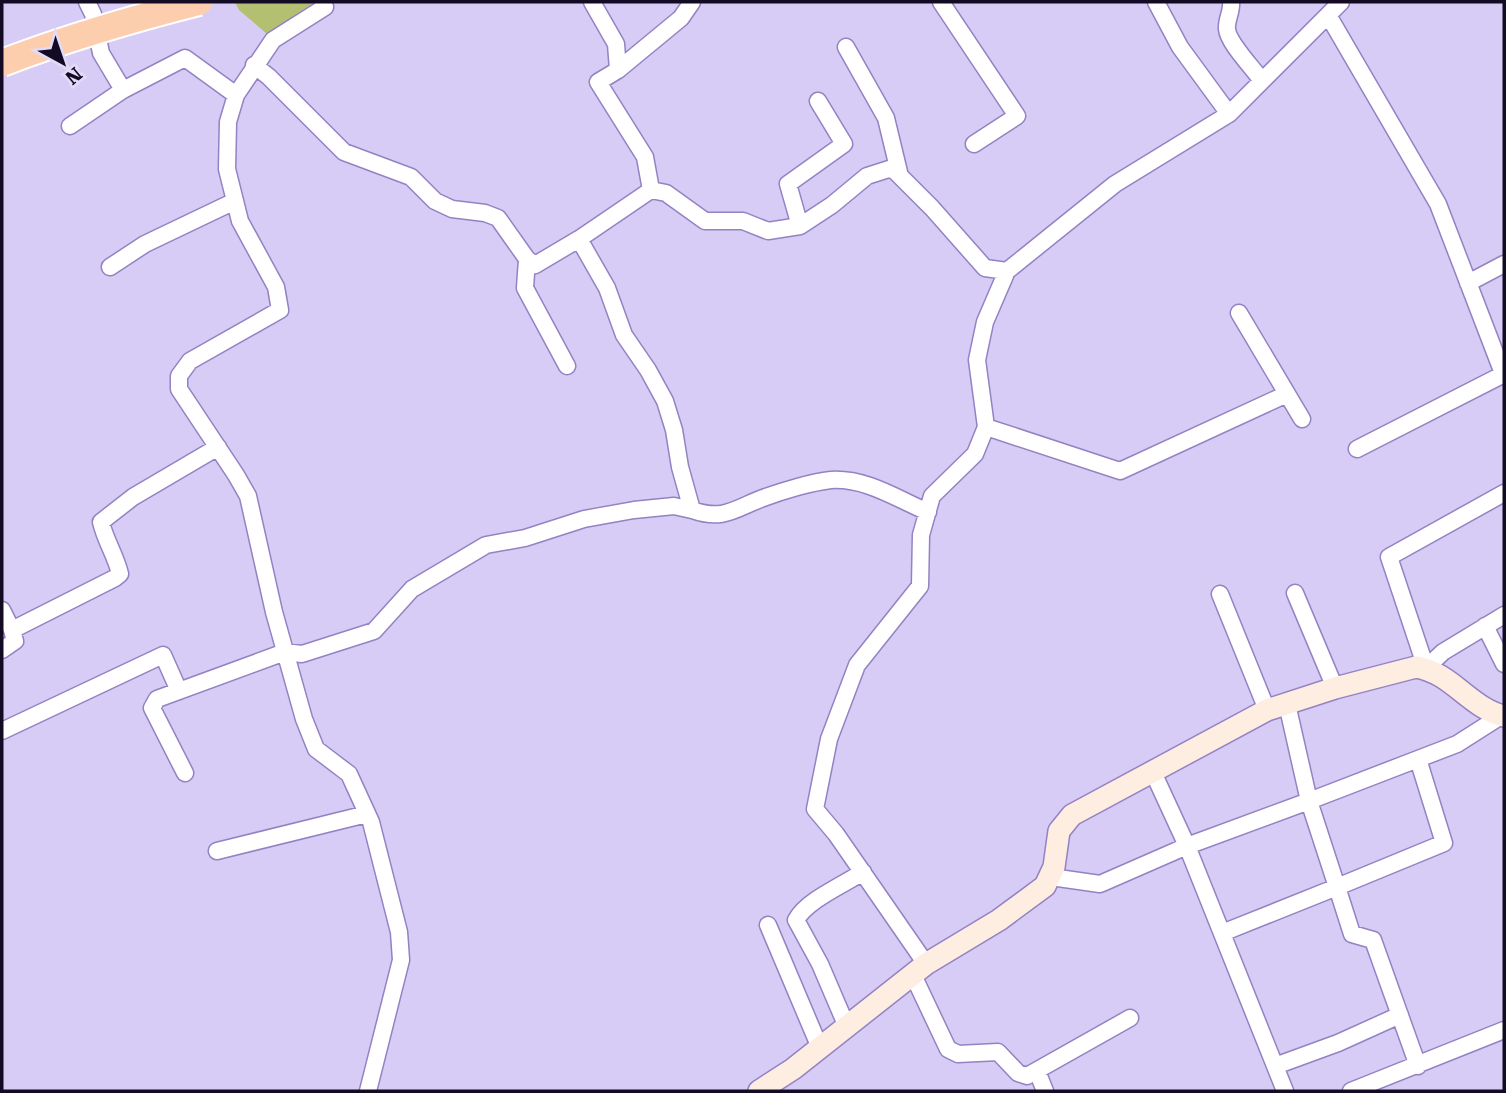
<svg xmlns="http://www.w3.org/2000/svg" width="1506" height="1093" viewBox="0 0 1506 1093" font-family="'Roboto Serif',serif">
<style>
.green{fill:#b3bf71}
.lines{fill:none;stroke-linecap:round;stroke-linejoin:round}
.minor-casing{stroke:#9482c3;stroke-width:19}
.secondary-casing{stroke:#9482c3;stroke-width:24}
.minor{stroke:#fff;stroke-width:16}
.secondary{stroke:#feede1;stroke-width:21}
.trunk-bridge-casing{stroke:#fff;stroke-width:30;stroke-linecap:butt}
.trunk-bridge{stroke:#fcceae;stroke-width:26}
</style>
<rect width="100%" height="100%" fill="#d6ccf5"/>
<path class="green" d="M235 2H313V3L267 34 239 10Z"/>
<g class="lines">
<g class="minor-casing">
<path id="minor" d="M87 2 93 14 101 53 123 90
M323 2 325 7 273 40 236 95 228 122 227 169 240 221 276 287 280 310 190 361 179 376V389L236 475 248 496 274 612 304 719 316 749 349 774 371 822 399 932 401 960 368 1091
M592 2 616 44 618 70 598 82 645 157 651 190
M941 2 1017 116 974 144
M1156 2 1180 47 1229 114
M1231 2C1232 12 1226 20 1227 29 1228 43 1254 69 1262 81
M1328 15 1438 204 1504 376
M846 47 886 118 899 172
M254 65 269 77 344 152 411 177 435 201 452 209 485 213 498 218 527 259 535 265 579 239 651 190 666 193 705 221H743L768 231 800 226 832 205 867 176 892 168 932 208 985 268 1007 271
M618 70 681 18 692 2
M70 126 123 90 185 58 236 95
M800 226 788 184 844 144 818 101
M579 239 607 288 624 335 648 370 665 401 674 430 680 467 692 510C724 521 734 509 763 498 782 491 812 482 831 480 867 478 897 499 928 512
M527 259 525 288 567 366
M110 267 145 244 235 201
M1468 283 1504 264
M1239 313 1302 419
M986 427 1120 471 1287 394
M1357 449 1504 374
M1504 493 1389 557 1426 668 1443 652 1504 615
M1295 593 1335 688
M1220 594 1267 710
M2 610 12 630 115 578 120 574C116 556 105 540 101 522L133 497 218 447
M1485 626 1504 664
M2 650 15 641 12 630
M2 731 163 655 179 691
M1418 759 1444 843 1337 887 1309 801Z
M1418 759 1457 744 1501 716
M1152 770 1187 846 1285 1091
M185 773 152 708 157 699 285 652 302 654 374 631 412 589 486 545 525 538 584 519 634 510 674 506 692 510
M217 851 367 814
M1051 877 1100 884 1187 846 1309 801 1287 704
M768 925 820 1048
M1222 933 1337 887 1352 934 1373 940 1418 1066
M926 964 836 834 815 809 829 739 857 665 920 586 921 535 932 496 975 454 986 427 977 360 985 322 1007 271 1115 184 1229 114 1341 2
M913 975 948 1049 958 1054 998 1052 1018 1073 1027 1076 1130 1018
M847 1027 820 964 796 920C807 900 843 885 863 872
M1275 1066 1338 1043 1400 1015
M1037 1071 1045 1091
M1351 1091 1504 1030"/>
</g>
<g class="secondary-casing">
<path id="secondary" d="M759 1091 793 1069 926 964 999 920 1045 886 1054 867 1059 831 1072 815 1267 710 1335 688 1416 667C1451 672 1471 709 1504 716"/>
</g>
<use href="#minor" class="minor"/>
<use href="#secondary" class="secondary"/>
<g class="trunk-bridge-casing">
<path id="trunk-bridge" d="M2 63C67 38 132 19 199 2"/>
</g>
<use href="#trunk-bridge" class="trunk-bridge"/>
</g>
<rect width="1506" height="1093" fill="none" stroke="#130b23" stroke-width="7"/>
<g transform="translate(63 63) rotate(140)" stroke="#e2dbf7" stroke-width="5" paint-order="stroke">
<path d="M0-5L12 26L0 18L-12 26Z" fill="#130b23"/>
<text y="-10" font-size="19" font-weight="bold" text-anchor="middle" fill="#130b23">N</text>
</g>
</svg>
